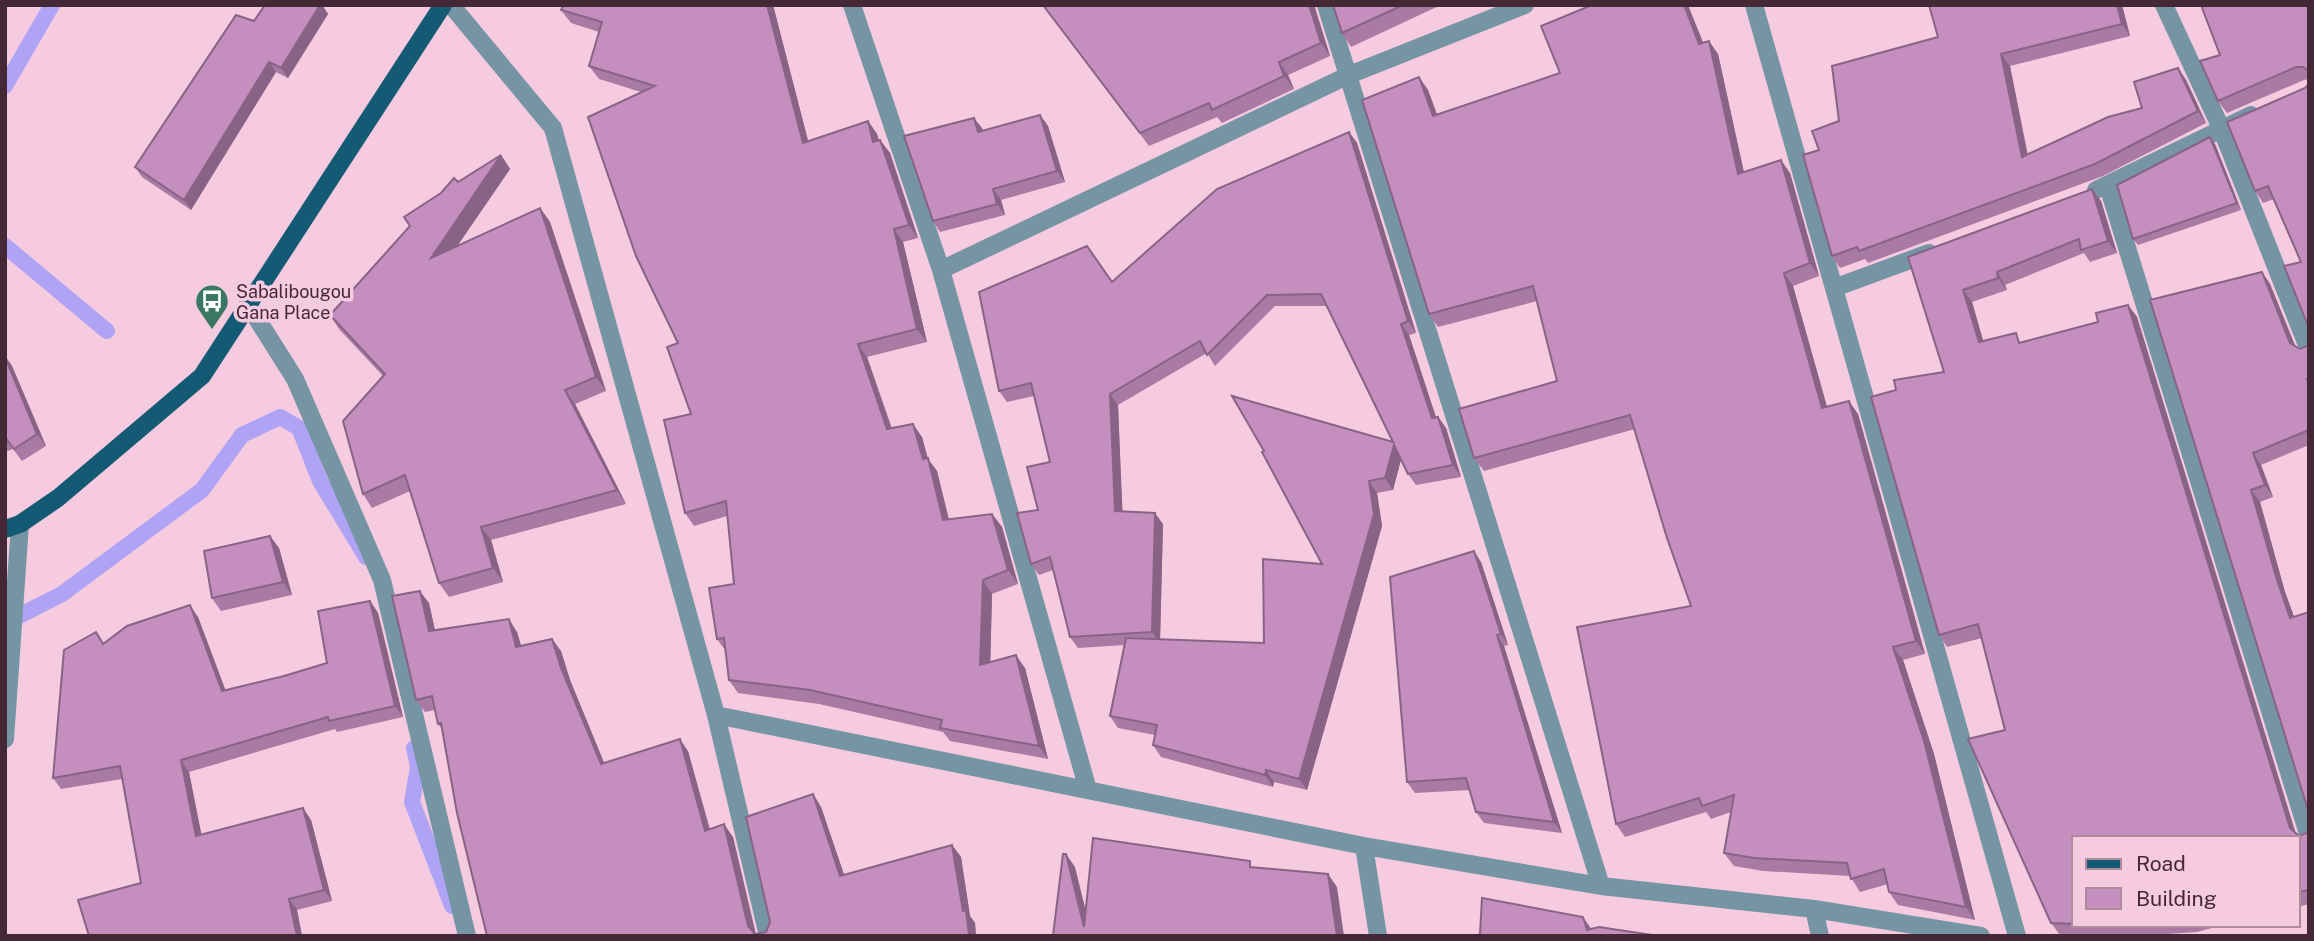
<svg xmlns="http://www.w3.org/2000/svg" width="2314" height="941" viewBox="0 0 2314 941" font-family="'Public Sans',sans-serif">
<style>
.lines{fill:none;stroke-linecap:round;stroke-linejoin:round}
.stream{stroke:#aea3f5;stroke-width:16}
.minor{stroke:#7695a4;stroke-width:18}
.major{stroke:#155a75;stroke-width:18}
.wall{fill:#a97aa4;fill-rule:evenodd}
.shaded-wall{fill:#896386}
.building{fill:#c48ebf;stroke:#896386;stroke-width:2}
.labels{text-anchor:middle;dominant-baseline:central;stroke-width:7;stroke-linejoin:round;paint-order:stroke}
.poi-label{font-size:18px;fill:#442836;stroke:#f7cbdf;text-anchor:start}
</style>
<rect width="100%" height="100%" fill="#f7cbdf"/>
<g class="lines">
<path class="stream" d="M5 86 52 5
M5 246 107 331
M5 623 62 594 202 490 242 435 280 417 299 428 320 481 366 557
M414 748 418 767 412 802 452 906"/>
<path class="minor" d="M451 5 553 128 716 715 1364 846 1601 886 1814 909 1981 936
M852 5 941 270 1088 790
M1326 5 1601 886
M1754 5 2017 936
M2164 5 2221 128 2309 350
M2108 186 2309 837
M2096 190 2251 115
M941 270 1349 75 1525 5
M1834 288 1929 253
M249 306 295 379 382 580 467 936
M716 715 768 936
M5 739 20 524
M1364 846 1378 936
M1814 909 1820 936"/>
<path class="major" d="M5 529 20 524 58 498 202 376 443 5"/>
</g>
<path class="wall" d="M265 5H322L328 14 288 78 276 72 191 210 142 177 135 167 254 21Z
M564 5H773L808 141 868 121 877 134 879 140H880L890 153 918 238 903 242 927 342 867 357 892 428 922 437 928 459 937 471 949 519 992 514 1002 527 1018 584 992 594 990 662 1025 668 1048 759 950 741 943 732 819 704 738 693 729 680 725 650 717 639 734 584 727 516 694 526 685 513 691 414 678 343 641 92 599 79 589 66 599 32 571 23 561 10Z
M1043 5H1316L1315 8 1330 56 1288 75 1294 89 1222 123 1217 117 1149 146Z
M1333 5H1441L1351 47 1342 33Z
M2122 5 2130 36 2010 66 2028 155 2142 108 2178 68 2186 80 2206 123 2103 176 1868 263 1865 259 1840 268 1832 256 1819 150 1839 121 1938 37Z
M2309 5V79L2304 80 2227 113 2218 101Z
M1703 43 1718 54 1744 172 1790 173 1819 276 1793 286 1827 407 1858 414 1925 654 1903 660 1934 754 1975 920 1898 905 1889 892 1888 884 1860 892 1850 876 1763 871 1734 866 1724 853 1731 812 1711 819 1706 812 1625 837 1616 824 1691 606 1635 429 1484 471 1474 458 1557 381 1537 301 1438 327 1429 314 1419 77 1428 90 1437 114 1560 73Z
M2305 88 2301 262 2274 199 2263 203 2255 191Z
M1040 115 1048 126 1065 182 1001 200 1005 215 940 232 933 221 982 128 983 131Z
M1349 132 1357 143 1416 333 1409 335 1436 417H1438L1446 428 1461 477 1416 485 1408 474 1401 459 1393 490 1377 493 1382 526 1307 790 1274 782 1273 787 1161 757 1153 745 1155 735 1118 728 1110 716 1125 645 1078 648 1070 637 1053 570 1039 575 1031 564 1038 510 1050 462 1034 396 1007 402 999 391 1112 282ZM1275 306H1327L1393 442 1262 452 1322 564 1264 643 1160 639 1163 524 1122 511 1118 405 1207 353 1215 366Z
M2215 144 2241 210 2138 245 2133 239Z
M501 155 510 169 458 245 540 208 550 222 606 391 575 404 626 504 491 540 503 582 449 597 439 583 410 491 372 508 363 494 383 376 339 329 330 315 458 182Z
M2092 189 2101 201 2117 253 2090 262 2084 253 2005 285 2007 290 1972 302 1983 341 2023 342 2098 322 2128 305 2137 317 2296 834 2299 836 2309 832V904L2298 907V838H2074V925H2223L2197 932 2168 934 2161 936 2060 935 2051 923 1982 638 1947 647 1939 635 1896 390 1944 372 1908 257Z
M2262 272 2270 284 2295 346 2300 349 2309 345V445L2261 465 2273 497 2260 502 2285 592 2294 617 2309 813 2150 300Z
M5 356 12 366 46 446 22 461 13 449 5 452Z
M270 536 279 548 292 595 221 611 212 598Z
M1481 562 1508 645 1504 646 1562 833 1484 823 1476 812 1470 790 1415 793 1407 782Z
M370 601 378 613 403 717 337 732 335 729 189 772 201 835 303 808 311 820 332 901 297 910 302 936H89L141 883 122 779 61 789 53 778 104 644 198 617 225 690 284 676 327 663Z
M429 603 435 631 517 632 521 646 552 639 561 651 570 680 604 763 688 751 710 829 733 837 756 934 766 932 813 794 821 807 844 875 952 845 961 857 970 916 975 923 976 936H487L443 730 438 724 435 710 425 712 416 700Z"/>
<path class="shaded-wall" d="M320 5H322L328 14 288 78 281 68Z
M767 5H773L812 156 803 143Z
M1309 5H1316L1315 8 1330 56 1321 43Z
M1684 5H1688L1709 57 1699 44Z
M2117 5H2122L2130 36 2122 24Z
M1709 41 1718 54 1747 187 1738 174Z
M2001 54 2010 66 2030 169 2022 157Z
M269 62 276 72 191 210 184 200Z
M1279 62 1288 75 1294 89 1284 76Z
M2178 68 2186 80 2206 123 2198 111Z
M1419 77 1428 90 1442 129 1433 116Z
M1040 115 1048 126 1065 182 1057 171Z
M974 118 982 128 986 143 978 132Z
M868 121 877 134 882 155 873 142Z
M1349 132 1357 143 1416 333 1408 321Z
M2210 137 2215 144 2241 210 2237 203Z
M880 140 890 153 918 238 909 225Z
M501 155 510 169 440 271 431 258Z
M1781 160 1790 173 1819 276 1810 263Z
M993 189 1001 200 1005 215 997 204Z
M2092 189 2101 201 2117 253 2108 241Z
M540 208 550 222 606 391 596 377Z
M894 229 903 242 927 342 917 329Z
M1997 272 2005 285 2007 290 1998 278Z
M2262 272 2270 284 2299 355 2290 343Z
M1784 273 1793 286 1831 421 1822 408Z
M1963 290 1972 302 1987 354 1979 342Z
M2128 305 2137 317 2297 838 2290 828Z
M1401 324 1409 335 1440 430 1432 418Z
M858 344 867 357 896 443 887 429Z
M5 356 12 366 46 446 37 434Z
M565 390 575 404 626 504 617 490Z
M1110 394 1118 405 1123 523 1115 511Z
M1849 401 1858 414 1925 654 1916 641Z
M1438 417 1446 428 1461 477 1453 465Z
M913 424 922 437 928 459 937 471 952 534 943 520 923 459Z
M1394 445 1402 456 1393 490 1385 478Z
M2253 453 2261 465 2273 497 2265 485Z
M1369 481 1377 493 1382 526 1307 790 1299 779Z
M2251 490 2260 502 2285 592 2299 630 2290 618 2277 580Z
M1155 513 1163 524 1160 643 1152 632Z
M992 514 1002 527 1018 584 1008 570Z
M481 527 491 540 503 582 493 568Z
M270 536 279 548 292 595 283 582Z
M1474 551 1481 562 1508 645 1501 634Z
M983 580 992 594 990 678 980 665Z
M420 591 429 603 438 644 429 631Z
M370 601 378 613 403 717 395 706Z
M190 605 198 617 230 702 222 691Z
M509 619 517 632 525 659 516 647Z
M1497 635 1504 646 1562 833 1554 822Z
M552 639 561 651 570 680 610 777 601 764 561 668Z
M1893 647 1903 660 1934 754 1975 920 1966 907Z
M1016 655 1025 668 1048 759 1039 746Z
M680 739 688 751 713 843 705 831Z
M181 760 189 772 204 847 196 836Z
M1266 770 1274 782 1273 787 1265 775Z
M813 794 821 807 849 889 840 876Z
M303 808 311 820 332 901 324 890Z
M724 824 733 837 756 936 748 926Z
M952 845 961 857 970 916 975 923 976 936H969L963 911Z
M1066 854 1075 867 1092 936 1084 927Z
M1328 874 1337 887 1344 936H1337Z
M289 899 297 910 302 936H297Z
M1583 917 1592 930H1587Z"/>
<path class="building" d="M265 5H320L281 68 269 62 184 200 135 167 236 15 254 21Z
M564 5H767L803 143 868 121 873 142 880 140 909 225 894 229 917 329 858 344 887 429 913 424 923 459 928 458 943 520 992 514 1008 570 983 580 980 665 1016 655 1039 746 940 728 942 720 810 690 729 680 724 638 717 639 709 588 734 584 726 501 685 513 664 420 691 414 667 347 678 343 636 256 588 117 655 86 589 66 602 22 561 10Z
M1043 5H1309L1321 43 1279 62 1284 76 1212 110 1209 103 1140 133Z
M1333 5H1403L1342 33Z
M1592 5H1684L1699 44 1709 41 1738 174 1781 160 1810 263 1784 273 1822 408 1849 401 1916 641 1893 647 1924 741 1966 907 1889 892 1884 869 1851 879 1847 863 1754 858 1724 853 1734 795 1702 806 1699 798 1616 824 1577 627 1691 606 1667 538 1630 415 1474 458 1459 409 1557 381 1533 286 1429 314 1362 100 1419 77 1433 116 1560 73 1541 26Z
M1929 5H2117L2122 24 2001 54 2022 157 2108 117 2142 108 2134 82 2178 68 2198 111 2095 164 1859 251 1857 247 1832 256 1803 155 1819 150 1812 131 1839 121 1832 66 1938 37Z
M2201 5H2309V71L2303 67H2296L2218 101 2200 61 2220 55Z
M2309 84V328L2284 266 2301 262 2268 186 2255 191 2227 122 2305 88Z
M1040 115 1057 171 993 189 997 204 933 221 904 136 974 118 978 132Z
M1349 132 1408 321 1401 324 1432 418 1438 417 1453 465 1408 474 1394 445 1385 478 1369 481 1374 514 1299 779 1266 770 1265 775 1153 745 1157 725 1110 716 1126 638 1264 643 1263 559 1322 564 1262 452 1264 451 1232 396 1393 442 1321 294 1267 295 1207 355 1200 341 1110 394 1115 511 1155 513 1152 632 1070 637 1050 557 1031 564 1017 513 1038 510 1027 467 1050 462 1031 383 999 391 979 292 1087 246 1112 282 1217 189Z
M2210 137 2237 203 2133 239 2117 185Z
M501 155 431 258 540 208 596 377 565 390 617 490 481 527 493 568 439 583 405 475 363 494 343 421 385 374 330 315 410 226 404 217 441 193 454 178 458 182Z
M2092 189 2108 241 2081 250 2079 239 1997 272 1998 278 1963 290 1979 342 2016 333 2019 343 2098 322 2096 313 2128 305 2290 828 2299 836 2309 832V890L2298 892V838H2074V924L2051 923 1968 739 2005 730 1978 624 1939 635 1871 397 1896 390 1894 380 1944 372 1908 257Z
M2262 272 2290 343 2300 349 2309 345V378L2307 379 2309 382V430L2253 453 2265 485 2251 490 2277 580 2290 618 2309 612V813L2150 300Z
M5 357 37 434 14 449 5 437Z
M270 536 283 582 212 598 204 551Z
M1474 551 1501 634 1497 635 1554 822 1476 812 1466 778 1407 782 1390 577Z
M420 591 429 631 509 619 516 647 552 639 561 668 601 764 680 739 705 831 724 824 748 926 755 934 766 932 770 922 746 817 813 794 840 876 952 845 963 911 966 910 969 936H487L457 813 441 723 438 724 432 696 416 700 392 596Z
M370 601 395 706 329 721 328 717 181 760 196 836 303 808 324 890 289 899 297 936H89L78 900 141 883 120 766 53 778 64 650 96 632 103 644 127 626 190 605 222 691 284 676 327 663 318 611Z
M1093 838 1250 861V867L1328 874 1337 936H1053L1063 854H1066L1084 927Z
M1482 898 1583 917 1587 930 1599 927 1659 936H1476L1480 934Z"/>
<defs>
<g id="bus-pin" transform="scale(1.75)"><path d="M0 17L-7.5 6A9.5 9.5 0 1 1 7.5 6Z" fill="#3b7863" stroke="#f7cbdf"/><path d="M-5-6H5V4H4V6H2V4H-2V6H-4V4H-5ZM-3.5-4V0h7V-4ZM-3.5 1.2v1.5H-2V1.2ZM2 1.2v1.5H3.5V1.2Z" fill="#fff"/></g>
</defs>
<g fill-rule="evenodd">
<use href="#bus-pin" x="212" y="301"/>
</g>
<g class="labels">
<g class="poi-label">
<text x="236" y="291">Sabalibougou<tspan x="236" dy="21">Gana Place</tspan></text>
</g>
</g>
<rect width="2314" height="941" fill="none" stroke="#442836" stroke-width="14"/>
<rect x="2072" y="836" width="228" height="91" fill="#f7cbdf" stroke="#af8a9b" stroke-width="2"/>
<rect x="2086" y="859" width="35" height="10" fill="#155a75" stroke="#af8a9b" stroke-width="2"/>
<text x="2136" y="871" font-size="21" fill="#442836">Road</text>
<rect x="2086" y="888" width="35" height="21" fill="#c48ebf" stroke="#af8a9b" stroke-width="2"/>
<text x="2136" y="906" font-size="21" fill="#442836">Building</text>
</svg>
